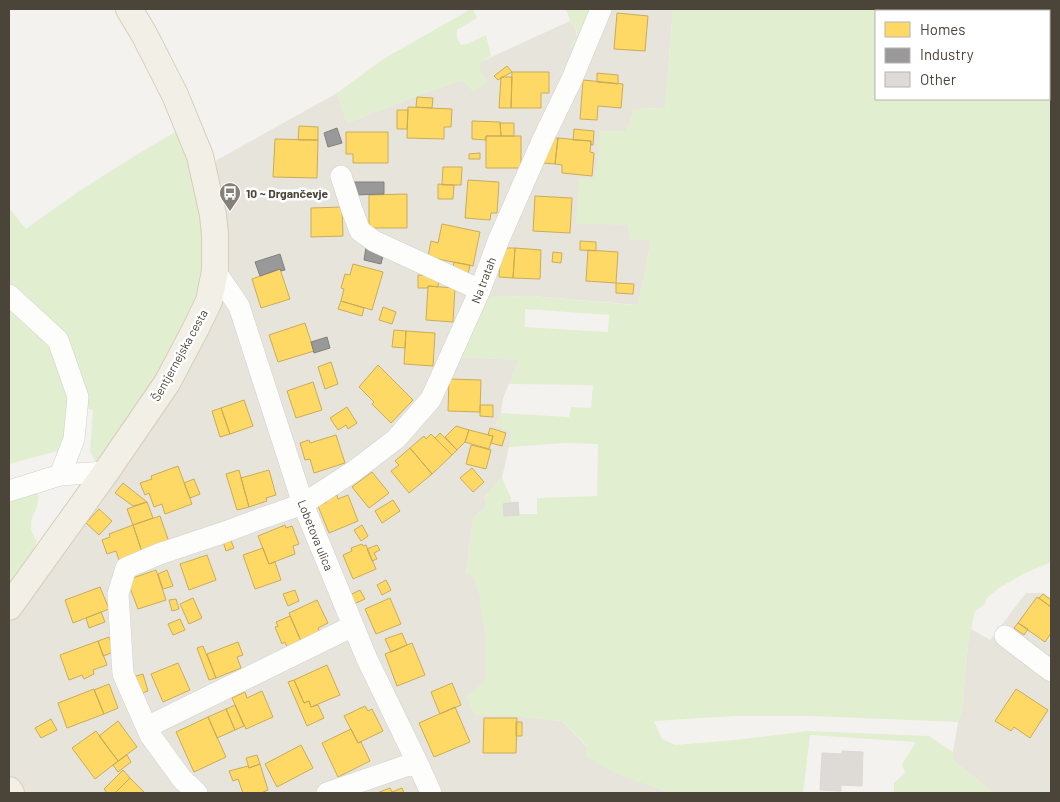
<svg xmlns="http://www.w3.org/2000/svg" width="1060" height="802" viewBox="0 0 1060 802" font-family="Barlow,sans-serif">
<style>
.residential{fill:#e7e4dc}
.green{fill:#e1eecf;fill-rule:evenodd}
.homes{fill:#ffd966;stroke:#c9ac58}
.industry{fill:#999;stroke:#82807c}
.building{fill:#dedbd6;stroke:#dcd9d4}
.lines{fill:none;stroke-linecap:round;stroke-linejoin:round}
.minor-casing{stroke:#d2d0cb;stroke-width:22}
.major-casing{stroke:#d6cebb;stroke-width:28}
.minor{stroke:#fdfdfc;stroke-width:21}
.major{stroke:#f2efe6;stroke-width:26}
.labels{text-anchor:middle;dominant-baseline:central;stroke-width:5;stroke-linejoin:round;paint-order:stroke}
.poi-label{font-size:12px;font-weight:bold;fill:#4b4439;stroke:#fff;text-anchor:start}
.street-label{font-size:12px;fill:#4b4439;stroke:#fff}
</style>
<rect width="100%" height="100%" fill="#f4f2ee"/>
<path class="residential" d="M595 9H673L665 108 634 109 627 131 595 180 579 179 629 225 651 241 638 305 532 296 487 297 459 357 519 360 503 398 501 413 496 425 512 433 502 478 484 497 487 506 473 518 466 572 473 575 480 595 481 609 485 631V682L524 717 562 721 587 747 654 787 671 793H9V591L105 460 199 203 217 160 337 93 347 123 422 94 462 80 478 63 570 21 575 27 579 46Z
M1026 593H1043L1051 598V793H993L953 760V752L958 722 962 710 968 643 971 629 990 640Z"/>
<path class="green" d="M471 9H473L477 18 457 30V38L461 45 467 44 486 35 491 56 479 63 481 73 489 80 473 92 462 80 422 94 347 123 337 93 385 58Z
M564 9H595L580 46 568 48 578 35 575 27 570 21 567 11Z
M673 9H1051V562L1023 574 999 588 987 598 985 604 975 611 968 643 962 710 958 722 812 716H735L654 721 662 739 675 745 735 740 808 731 929 736 953 752V760L993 793H894V783L905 773 902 764 916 742 810 735 803 793H671L621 776 598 764 585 755 587 746 562 721 524 717 474 715 466 696 485 681V631L481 609 480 595 473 575 466 573 473 518 487 506 484 497 502 478 511 498 512 514H537V498L597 496 598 444 565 443 509 447 512 433 496 426 501 413 569 417 571 407 591 408 593 385 509 384 519 360 459 357 487 297 532 296 632 305H638L651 241 629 239 628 225 576 224 579 178 595 179 600 131H627L634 109 665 108ZM876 11H1049V99H876ZM525 309 609 315 608 332 525 327Z
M177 131 189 165 199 203 204 237 203 275 188 327 105 460 95 461 90 451 93 410 75 406 68 448 9 464V208L26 229C74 193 125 161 177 131Z
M38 493C42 513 21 518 37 541L29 562 9 591V500Z"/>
<path class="homes" d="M617 13 648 16 645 51 614 49Z
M507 66 512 72 498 80 494 76Z
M512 72H549V93H541V108H511Z
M597 73 618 75V84L597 82Z
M501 77H512L511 108H499Z
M583 80 623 84 621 108 598 106 597 120 580 119Z
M417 97 433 98 432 108 416 107Z
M408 107 452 109 451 127H444V139L407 138Z
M397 110H408L407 129H397Z
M472 121 500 122 501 136H486V140L472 139Z
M500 123H514V136H501Z
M299 126 318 127V140H298Z
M574 129 594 131 593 145H591V141L573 140Z
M346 132H388V163H353V154H346Z
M486 136H521V168H486Z
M551 138H558L555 164 542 163Z
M558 138 591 141 590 152 594 153 592 176 562 173V165L555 164Z
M275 139 318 140 317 178 273 177Z
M480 153V159H469V154Z
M443 167H462L461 185H442Z
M468 180 499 182 497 213H491L490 220 465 218Z
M438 184 454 185 453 199H438Z
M407 194V228H369V195Z
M535 196 572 198 570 233 533 231Z
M342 207 343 236 311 237V208Z
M442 224 480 232 473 266 428 257 431 241 438 243Z
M580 241 596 242V251L580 250Z
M501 248H515L513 278 499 277Z
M515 248 541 250 540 279 513 278Z
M588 250 618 252 616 283 586 281Z
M553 252 562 253 561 263 552 262Z
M454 262 470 265 468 274 452 271Z
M353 264 383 272 372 310 341 301 344 289 341 288 345 274 350 275Z
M280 269 290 299 261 308 252 279Z
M418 275 439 276 438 287 428 286V288H418Z
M616 283 634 284 633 294 616 293Z
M428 286 455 288 453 322 426 320Z
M341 301 364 308 362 316 338 309Z
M383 307 396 312 392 324 379 320Z
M305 323 314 351 278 362 269 335Z
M394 330 406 331 405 348 392 347Z
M406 331 435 333 433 366 404 364Z
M331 362 338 384 325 389 318 367Z
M378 365 413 400 391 423 372 404 374 402 359 387Z
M449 379 481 380 480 412 448 411Z
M313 382 322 410 296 418 287 391Z
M244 400 253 426 230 434 221 408Z
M480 405H493V417L480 416Z
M347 407 357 423 348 429 346 425 338 430 330 418Z
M221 408 230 434 220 437 212 411Z
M456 426 469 430 465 442 457 450 445 437Z
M490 428 506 433 502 446 491 443 493 436 488 435Z
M469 430 493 436 489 449 465 442Z
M440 433 457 450 452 455 435 438Z
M431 434 452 455 432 474 410 448 424 436 426 439Z
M336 435 345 463 314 473 310 459 305 460 300 443 309 440 310 443Z
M471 445 491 450 486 469 466 464Z
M410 448 432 474 409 493 391 471 399 465 395 461Z
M178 466 192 504 165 514 162 504 154 507 149 493 145 495 140 483 152 479 151 476Z
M472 468 484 482 473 492 460 478Z
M239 470 249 507 237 510 226 474Z
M269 470 276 495 266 498 267 501 249 507 241 478Z
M372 472 389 493 369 508 352 487Z
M194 479 200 494 190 498 184 483Z
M123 483 147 502 133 506 115 493Z
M337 495 338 499 348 495 358 521 329 533 318 506 327 502 325 499Z
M393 500 400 511 382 523 375 511Z
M147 502 153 518 133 525 127 509Z
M99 509 112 521 99 535 86 523Z
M160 516 169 542 142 552 133 525Z
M133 525 142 552 119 560 116 551 107 554 102 540 110 537 109 534Z
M285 525 286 528 292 526 299 544 293 546 295 554 269 564 258 536Z
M362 525 368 536 361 541 354 530Z
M229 536 234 548 226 551 222 538Z
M362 544 363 546 366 545 376 569 353 579 343 555 352 551 351 548Z
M377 545 380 550 374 553 377 559 372 561 367 549Z
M263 548 269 564 275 562 281 580 255 589 243 555Z
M207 555 216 580 189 590 180 564Z
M156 570 166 600 138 609 127 580Z
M167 570 173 586 163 589 158 574Z
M386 580 391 590 382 595 377 585Z
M100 587 109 609 73 623 65 600Z
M295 590 299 601 288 606 283 594Z
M360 590 365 599 354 604 350 595Z
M1043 594 1051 600V607L1039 598Z
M1037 597 1051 607V633L1045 642 1018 623Z
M193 598 202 618 189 624 180 604Z
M390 598 401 624 376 634 365 609Z
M176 599 179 609 172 611 169 600Z
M317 600 328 623 318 628 320 632 301 641 289 613Z
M101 612 105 622 89 628 86 618Z
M290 616 301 641 287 647 285 642 282 644 275 627 278 626 276 622Z
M180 619 185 630 173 635 168 624Z
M1018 623 1028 629 1024 635 1014 628Z
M402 633 407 645 391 652 385 639Z
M109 637 114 652 103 656 98 641Z
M98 641 107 665 93 670 94 674 84 679 82 675 69 680 60 655Z
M238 642 243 655 237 657 241 668 216 678 207 654Z
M412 643 425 675 397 686 385 654Z
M203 646 216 678 209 680 197 648Z
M178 663 190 690 163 702 151 674Z
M327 665 340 695 311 707 309 701 304 703 294 680Z
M143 674 148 691 139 694 133 677Z
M294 680 304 703 309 701 311 707 318 705 324 718 307 726 288 682Z
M452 683 461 705 440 714 431 692Z
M109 684 118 708 104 714 94 690Z
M94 689 104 714 67 728 58 703Z
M1016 689 1048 710 1030 738 1014 727 1011 731 995 721Z
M262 691 273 717 246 729 232 698 245 692 247 698Z
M235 705 244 726 235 730 226 709Z
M365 706 368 711 372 709 383 731 358 743 344 716Z
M455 707 470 742 434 757 419 723Z
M226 709 235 730 217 738 208 717Z
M208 717 226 757 194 772 176 732Z
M484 718H517L516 753H483Z
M51 719 57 730 41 738 35 728Z
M118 721 137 747 118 761 99 736Z
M516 722H522V736H516Z
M351 729 358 743 361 742 370 761 338 777 322 743Z
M96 731 118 761 95 779 72 748Z
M301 745 313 768 277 787 265 764Z
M127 755 131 762 118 772 113 765Z
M257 755 260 764 249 768 246 758Z
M260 764 268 790 261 793H243L238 779 233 781 229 771 248 766 249 768Z
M123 770 130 778 115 793H107L104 789Z
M130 778 145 793H115Z
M390 788 392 792 402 788 404 793H377Z"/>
<path class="industry" d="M337 128 342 143 328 147 324 133Z
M354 182H384V194L354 195Z
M366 247 384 251 381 264 364 260Z
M280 254 285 270 281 271 280 269 260 276 255 262Z
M327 337 330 348 314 353 311 342Z"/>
<path class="building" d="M518 502 519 515 504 516 503 504Z
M842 751 863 752 862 786 841 785V791L820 790 822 753 842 754Z"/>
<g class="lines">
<g class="minor-casing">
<path id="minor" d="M341 176 352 210 360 231 374 241 480 290
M215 271 239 306 303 504 367 659 417 762 431 793
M9 295 58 340 78 397 74 439 60 475
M9 491 60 475 106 472
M1005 636 1051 671
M147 727 353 626
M197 793 182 779 150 735 123 674 118 594 126 568 159 554 222 533 257 520 303 504 354 471 396 439 431 399 480 290 499 239 543 139 572 79 601 9
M327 793 417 762"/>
</g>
<g class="major-casing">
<path id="major" d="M9 607 106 472 167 383 195 330 209 301 215 271V235L213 215 200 156 175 95 144 34 129 9
M9 790 11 793"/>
</g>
<use href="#minor" class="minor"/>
<use href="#major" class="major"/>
</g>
<defs>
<g id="bus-pin" transform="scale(1.125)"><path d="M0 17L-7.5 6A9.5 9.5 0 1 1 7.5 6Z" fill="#868178" stroke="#fff"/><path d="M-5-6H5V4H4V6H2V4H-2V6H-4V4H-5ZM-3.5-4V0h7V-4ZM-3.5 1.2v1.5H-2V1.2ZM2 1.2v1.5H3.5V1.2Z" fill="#fff"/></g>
</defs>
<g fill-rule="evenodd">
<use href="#bus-pin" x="230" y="193"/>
</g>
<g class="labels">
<g class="poi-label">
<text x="246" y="193">10 ~ Drgančevje</text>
</g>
<g class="street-label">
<text transform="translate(483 280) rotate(-69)">Na tratah</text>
<text transform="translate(179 355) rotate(-61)">Šentjernejska cesta</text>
<text transform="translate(316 535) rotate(68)">Lobetova ulica</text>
</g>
</g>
<rect width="1060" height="802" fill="none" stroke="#4b4439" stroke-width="20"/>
<rect x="875" y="10" width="175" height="90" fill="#ffffff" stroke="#b7b4b0"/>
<rect x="885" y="22" width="25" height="15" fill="#ffd966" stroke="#b7b4b0"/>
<text x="920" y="35" font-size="15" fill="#4b4439">Homes</text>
<rect x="885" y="48" width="25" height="15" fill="#999999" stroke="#b7b4b0"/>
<text x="920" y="60" font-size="15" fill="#4b4439">Industry</text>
<rect x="885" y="72" width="25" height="15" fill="#dedbd6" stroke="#b7b4b0"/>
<text x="920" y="85" font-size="15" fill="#4b4439">Other</text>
</svg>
